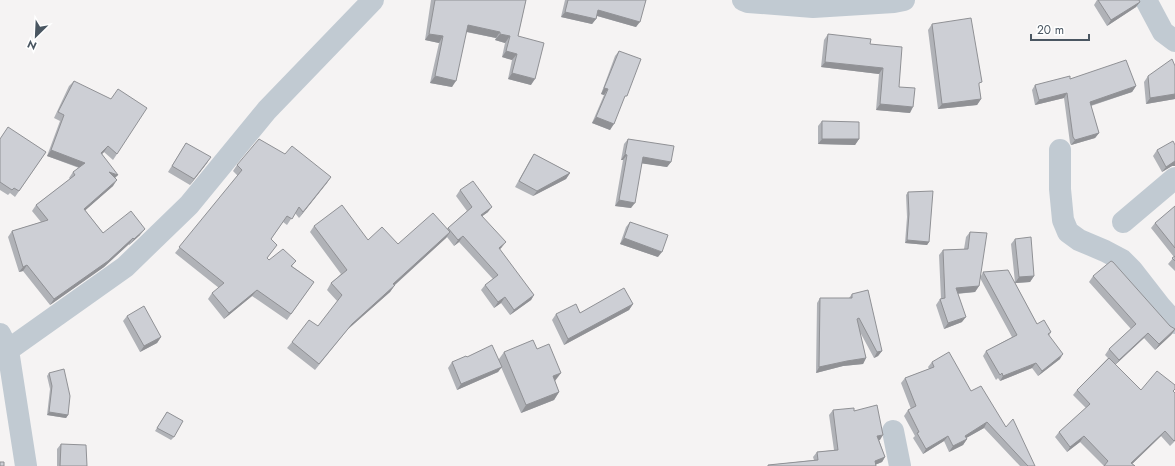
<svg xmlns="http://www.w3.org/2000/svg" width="1175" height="466" viewBox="0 0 1175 466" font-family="Jost,sans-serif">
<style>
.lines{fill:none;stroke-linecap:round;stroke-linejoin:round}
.minor{stroke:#c1cad2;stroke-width:22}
.wall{fill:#b0b2b7}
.shaded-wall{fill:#909195}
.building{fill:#cdcfd5;stroke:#909195}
</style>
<rect width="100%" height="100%" fill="#f5f3f3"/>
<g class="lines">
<path class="minor" d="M743 0 748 2 813 7 894 2 904 0
M1146 0 1163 32 1175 41
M1060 150V189L1063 220 1068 232 1079 240 1105 251 1122 260 1132 270 1160 306 1175 323
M1123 222 1175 178
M0 334 8 350 26 466
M8 350 125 267 189 205 267 110 373 0
M893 431 900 466"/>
</g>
<path class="wall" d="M431 0H526L518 36 531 85 508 79 512 60 502 57 505 43 495 40 496 38 466 32 452 87 430 83 439 43 425 40Z
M565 0H646L636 27 597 16 596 19 592 24 561 17Z
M1097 0H1139L1136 7 1107 26 1094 5Z
M932 24 979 86 981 99 977 105 938 109 928 30Z
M828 34 870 44 899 87 910 113 876 110 879 74 821 67 824 40Z
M619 51 623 101 610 130 592 123 604 95 601 94 615 56Z
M1175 66V99L1146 104 1144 82 1148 76Z
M1070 79 1136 86 1132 92 1091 106 1099 133 1095 138 1071 145 1070 143 1064 98 1035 105 1032 90 1035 85Z
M74 81 117 154 113 160 104 152 102 154 115 178 113 186 85 210 103 233 140 235 129 245V244L104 267 50 305 23 271 19 272 8 237 12 231 41 222 32 211 36 205 70 179 69 178 73 172 79 168 47 156 60 121 54 118 69 86Z
M822 121 859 139 855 145 818 144V126Z
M0 139 46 152 15 197 10 193 8 195 0 190Z
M628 139 671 162 667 167 642 163 631 208 615 206 623 160H621L624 144Z
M186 143 207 163 190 185 168 172Z
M1175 145V166H1172L1162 172 1153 156 1157 150Z
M285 154 331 177 299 218 295 213 287 225 283 222 271 239 277 245 267 258 269 260 296 261 292 266 314 282 287 320 252 296 224 319 208 299 212 293 219 288 175 253 238 176 233 171 237 165Z
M534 154 570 173 566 179 533 196 515 187 530 160Z
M460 190 488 212 482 216 502 247 499 250 534 295 531 300 510 315 501 303 494 308 481 290 485 285 493 279 459 242 454 246 447 237 395 285 390 292 347 330 315 370 287 348 292 342 318 326 338 302 327 290 331 283 341 274 310 232 314 226 368 240 398 244 448 228 467 211 456 196Z
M908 192 929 242 927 245 905 243 907 217 906 195Z
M1175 207V271L1168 264 1174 257 1151 228 1155 223Z
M630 222 658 257 620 244 626 227Z
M970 232 981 276 983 272 1015 282 1011 244 1015 239 1034 276 1030 282 1015 283 1037 324 1051 332 1049 336 1060 359 1038 376 1032 368 1000 381 998 378 996 380 983 356 986 351 1012 337 980 278 979 286 975 292 957 294 962 322 944 329 936 305 940 299H941L939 255 943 250 964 249 966 237Z
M1093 276 1170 326 1175 330 1171 335 1155 350 1144 338 1115 365 1141 390 1175 389 1173 392 1175 393V441L1170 446 1161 436 1132 464 1135 466H1104L1080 442 1067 452 1055 437 1059 432 1086 408 1073 395 1077 390 1108 358 1105 355 1109 349 1131 329 1089 282Z
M852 294 882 351 878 356 874 358 860 332 866 358 863 364 843 366 816 373 817 303 820 298H849Z
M633 304 629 310 564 345 552 320 556 314 580 313Z
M127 316 161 337 157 343 140 352 123 321Z
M537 349 555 381 559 392 554 400 521 413 501 367 498 372 457 390 448 368 452 362 467 357 499 359 504 352Z
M932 362 971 391 1006 427 1035 466H1020L984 428 966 438 967 439 963 445 949 452 944 441 923 454 913 438 915 436 904 416 908 410 911 409 901 383 905 378 929 369 928 367Z
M49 373 68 415 66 418 47 415 50 389 47 376Z
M833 410 854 411 880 440H879L885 457 882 462 875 465 876 466H768V465L814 460 813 457 817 452 834 450 829 415Z
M167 412 174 437 171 440 155 431Z
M61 444 87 466H57V449Z"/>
<path class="shaded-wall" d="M1140 2 1136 7 1107 26 1111 20Z
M598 10 640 22 636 27 594 15Z
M565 12 596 19 592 24 561 17Z
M468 25 500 32 496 38 463 31Z
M429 34 443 36 439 43 425 40Z
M500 34 510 36 505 43 495 40Z
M506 51 517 54 512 60 502 57Z
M825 62 883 68 879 74 821 67Z
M512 73 535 79 531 85 508 79Z
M435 76 456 81 452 87 430 83Z
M1136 86 1132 92 1086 107 1090 102Z
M604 88 608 89 604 95 601 94Z
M1067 93 1064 98 1035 105 1039 100Z
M1175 94V99L1146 104 1150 98Z
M981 99 977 105 938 109 942 104Z
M880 104 913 107 910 113 876 110Z
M596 117 614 124 610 130 592 123Z
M1099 133 1095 138 1071 145 1075 140Z
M822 139H859L855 145 818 144Z
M108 146 104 152 97 159 101 153Z
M51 150 85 163 81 168 47 156Z
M625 154 627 155 623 160H621Z
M211 157 207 163 190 185 194 179Z
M643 157 671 162 667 167 639 163Z
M1175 161V166H1172L1162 172 1166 167Z
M109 172 118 175 113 180Z
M570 173 566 179 533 196 537 191Z
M331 177 327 183 299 218 303 212Z
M117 180 113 186 80 215 84 209Z
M619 200 635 203 631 208 615 206Z
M492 207 488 212 477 220 481 215Z
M145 229 140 235 129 245 134 239Z
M450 232 446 238 389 290 393 284Z
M463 236 459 242 454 246 458 240Z
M133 238 129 244 104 267 50 305 54 299Z
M624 238 662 252 658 257 620 244Z
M907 240 929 242 927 245 905 243Z
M506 242 502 247 495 254 499 248Z
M27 265 23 271 19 272 23 267Z
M1034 276 1030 282 1015 283 1019 277Z
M395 285 390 292 347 330 315 370 352 324Z
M979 286 975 292 952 294 956 288Z
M257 290 252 296 224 319 229 313Z
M534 295 531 300 510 315 514 310Z
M505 297 501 303 494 308 498 302Z
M633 304 629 310 564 345 568 339Z
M966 317 962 322 944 329 948 323Z
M1175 330 1171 335 1155 350 1159 344Z
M1148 333 1144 338 1115 365 1119 360Z
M161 337 157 343 140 352 144 346Z
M882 351 878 356 874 358 877 352Z
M1063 354 1060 359 1038 376 1042 371Z
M866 358 863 364 843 366 816 373 819 367 847 361Z
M1036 363 1032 368 1000 381 1003 376Z
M502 367 498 372 457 390 461 384Z
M561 373 555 381 547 384 553 376Z
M559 392 554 400 521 413 526 405Z
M49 412 68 415 66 418 47 415Z
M987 422 984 428 961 441 965 436Z
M1165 431 1161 436 1130 466 1131 463Z
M883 435 880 440 874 441 877 436Z
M948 436 944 441 923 454 926 449Z
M1084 436 1080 442 1067 452 1070 447Z
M967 439 963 445 949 452 953 446Z
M885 457 882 462 872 466 875 461Z"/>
<path class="building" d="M435 0H526L518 36 544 43 535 79 512 73 517 54 506 51 510 36 500 34V32L468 25 456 81 435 76 443 36 429 34Z
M568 0H646L640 22 598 10 596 19 565 12Z
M1098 0H1139L1140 2 1111 20Z
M971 18 982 82 979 83V85L981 99 942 104 932 24Z
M828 34 871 39 870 44 902 47 899 87 915 88 913 107 880 104 883 68 825 62Z
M619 51 641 59 627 96H625L614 124 596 117 608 89 604 88Z
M1172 59 1175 66V94L1150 98 1148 76Z
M1126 60 1136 86 1090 102 1099 133 1075 140 1073 137 1067 93 1039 100 1035 85 1070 76V79Z
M74 81 111 99 118 89 147 108 117 154 108 146 101 153 118 175 109 172 117 180 84 209 103 233 131 211 145 229 134 239 133 238 108 261 54 299 27 265 23 267 12 231 48 220 36 205 75 175 73 172 85 163 51 150 64 115 58 112Z
M822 121 859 122V139H822Z
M8 127 46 152 19 191 14 188 12 190 0 182V139Z
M259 139 285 154 292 146 331 177 303 212 299 207 292 219 287 216 271 239 277 245 267 258 269 260 283 249 296 261 291 266 314 282 291 314 257 290 229 313 212 293 224 283 179 247 242 170 237 165Z
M628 139 674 146 671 162 643 157 635 203 619 200 627 155 625 154Z
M1173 141 1175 145V161L1166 167 1157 150Z
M186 143 211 157 194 179 172 166Z
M534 154 570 173 537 191 519 181Z
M473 181 492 207 481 215 506 242 499 248 534 295 514 310 505 297 498 302 485 285 498 275 463 236 458 240 448 228 472 207 460 190Z
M933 191 929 242 907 240 909 214 908 192Z
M342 205 368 240 382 227 398 244 433 213 450 232 393 284 395 285 352 324 319 364 292 342 309 320 318 326 342 295 331 283 347 270 314 226Z
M1175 206V248L1155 223Z
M630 222 668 235 662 252 624 238Z
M970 232 987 233 979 286 956 288 966 317 948 323 940 299 945 298 943 250 968 249Z
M1031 237 1034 276 1019 277 1015 239Z
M1175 256V261L1172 258Z
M1111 261 1113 262 1170 326 1175 329 1159 344 1148 333 1119 360 1109 349 1136 324 1093 276Z
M1008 270 1037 324 1044 320 1051 332 1048 334 1063 354 1042 371 1036 363 1003 376 1002 373 1000 375 986 351 1017 335 983 272Z
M624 288 633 304 568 339 556 314 576 304 580 313Z
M868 290 882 351 877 352 859 318 857 319 866 358 847 361 819 367 820 298H852V294Z
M144 306 161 337 144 346 127 316Z
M533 340 537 349 549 344 561 373 553 376 559 392 526 405 504 352Z
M492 345 502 367 461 384 452 362 466 356 467 357Z
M949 352 971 391 981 386 1006 427 1013 419 1035 466H1028L987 422 965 436 967 439 953 446 948 436 926 449 917 433 919 432 908 410 916 406 905 378 934 367 932 362Z
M1109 358 1141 390 1157 371 1175 385V389L1173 391 1175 393V440L1174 441 1165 431 1131 463 1135 466H1104L1108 461 1084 436 1070 447 1059 432 1090 404 1077 390Z
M64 369 70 396 68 415 49 412 52 386 49 373Z
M877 405 883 435 877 436 885 457 875 461 876 466H768V465L818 460 817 452 838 450 833 410 854 408V411Z
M167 412 183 421 174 437 157 428Z
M61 444 86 445 87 466H60Z
M0 462H4V466H0Z"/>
<g transform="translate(36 36) rotate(204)" stroke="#ffffff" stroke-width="3" paint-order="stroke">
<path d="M0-3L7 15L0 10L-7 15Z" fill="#4a5661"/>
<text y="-6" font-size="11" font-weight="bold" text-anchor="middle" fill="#4a5661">N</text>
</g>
<path d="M1031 34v6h58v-6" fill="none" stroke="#4a5661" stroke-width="2"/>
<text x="1037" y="34" font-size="12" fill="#4a5661" stroke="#ffffff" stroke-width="3" paint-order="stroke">20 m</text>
</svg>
